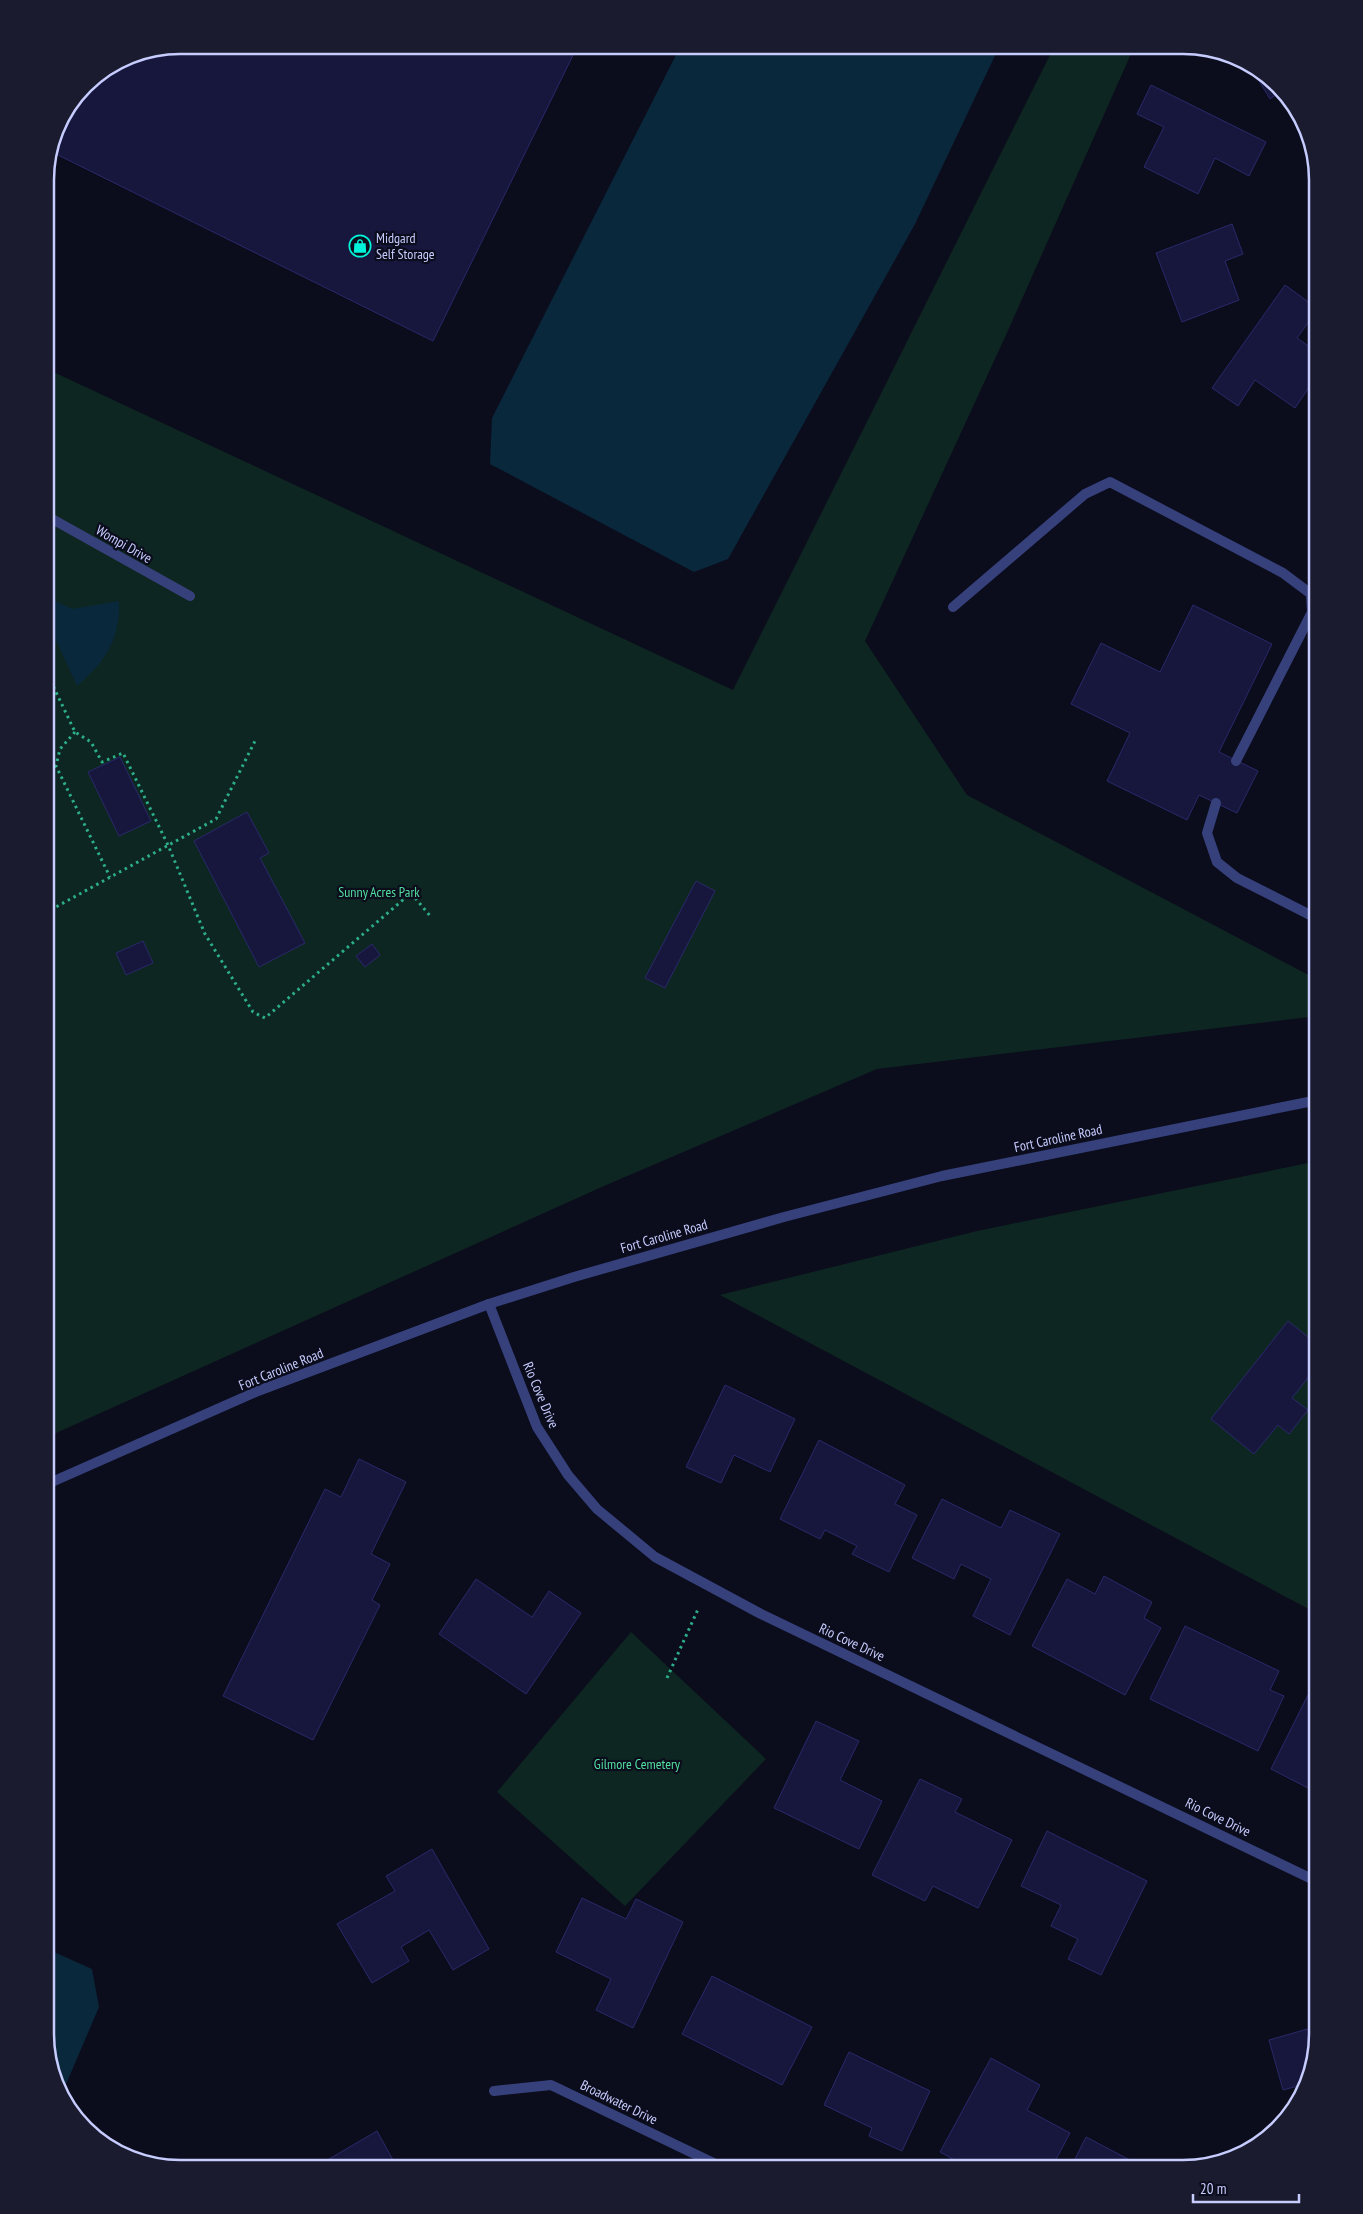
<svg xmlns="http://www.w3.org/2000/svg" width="1363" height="2214" viewBox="0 0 1363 2214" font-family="'PT Sans Narrow',sans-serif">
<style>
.green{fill:#0e2621}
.water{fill:#0a283c}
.building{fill:#17173d;stroke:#29296a}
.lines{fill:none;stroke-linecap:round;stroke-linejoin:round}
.path{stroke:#2cae8b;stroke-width:3;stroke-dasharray:2.5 4;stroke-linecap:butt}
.service{stroke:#36417c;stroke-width:10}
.minor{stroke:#36417c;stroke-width:10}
.tertiary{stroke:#36417c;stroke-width:10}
.labels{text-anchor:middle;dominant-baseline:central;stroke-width:4.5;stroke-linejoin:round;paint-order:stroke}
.poi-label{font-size:14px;fill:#c7ccff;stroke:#0b0c1c;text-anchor:start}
.street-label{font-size:14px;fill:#c7ccff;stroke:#0b0c1c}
.park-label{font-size:14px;fill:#53de9f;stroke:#0b0c1c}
.rim{fill:none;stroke:#c7ccff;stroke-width:2.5}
</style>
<rect width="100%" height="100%" fill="#0b0c1c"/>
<path class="green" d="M1055 45H1135L1006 335 865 641 967 795 1318 980V1016L877 1069 604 1186 45 1438V368L733 690Z
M1318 1161V1614L720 1295 977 1231Z
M631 1632 766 1759 625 1906 497 1792Z"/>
<path class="water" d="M681 45H1000L915 224 728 559 694 572 490 464 492 418Z
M45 596 72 609 119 601C120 640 106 661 77 686L57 642 45 636Z
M45 1948 92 1969 99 2007 61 2096 45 2035Z"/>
<path class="building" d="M179 45H578L433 341 50 151 55 128 85 84 128 55Z
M1249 64 1258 67 1280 92 1270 99Z
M1151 85 1266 142 1249 176 1215 158 1198 194 1144 167 1164 127 1137 114Z
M1232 224 1243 254 1225 261 1239 300 1182 322 1156 253Z
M1285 285 1318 309 1297 338 1318 353V374L1295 408 1255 380 1238 406 1212 388Z
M1193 605 1272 644 1219 752 1258 771 1237 813 1199 795 1187 820 1107 781 1130 733 1071 704 1101 643 1160 672Z
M120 757 151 821 119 836 88 772Z
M247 812 269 853 260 858 305 943 259 967 194 841Z
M696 881 715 891 665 988 645 978Z
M143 941 153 963 126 975 116 953Z
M372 944 380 955 365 967 356 956Z
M1288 1321 1318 1345V1365L1292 1398 1308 1410 1289 1434 1278 1425 1254 1454 1211 1419Z
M725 1385 795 1419 770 1472 734 1455 721 1483 686 1467Z
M819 1440 905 1485 895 1504 917 1515 889 1572 852 1554 857 1546 825 1530 820 1539 780 1519Z
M359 1459 406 1482 371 1554 390 1564 372 1600 380 1605 313 1740 223 1696 325 1489 341 1497Z
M942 1499 1001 1528 1010 1510 1060 1534 1010 1635 973 1616 991 1579 961 1564 954 1579 912 1558Z
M1104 1576 1152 1602 1144 1618 1161 1628 1125 1695 1032 1646 1067 1579 1095 1594Z
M476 1579 532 1617 549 1591 581 1613 526 1694 439 1634Z
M1185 1626 1279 1671 1270 1690 1284 1696 1258 1751 1150 1699Z
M1315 1681 1318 1683V1773L1310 1789 1271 1769Z
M816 1721 859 1741 840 1780 882 1801 859 1849 774 1808Z
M920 1779 962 1799 955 1812 1012 1840 978 1908 933 1886 925 1901 872 1875Z
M1047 1831 1147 1881 1101 1975 1068 1959 1078 1939 1051 1926 1061 1905 1021 1886Z
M432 1849 489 1949 453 1970 429 1930 401 1947 409 1961 372 1983 337 1924 395 1891 386 1876Z
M582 1898 626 1919 636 1899 683 1922 633 2028 596 2010 611 1979 556 1952Z
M712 1976 812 2027 782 2085 682 2034Z
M1318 2026V2035L1305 2084 1283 2090 1269 2040Z
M849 2052 930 2091 902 2151 869 2136 872 2128 824 2105Z
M991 2058 1040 2085 1027 2110 1070 2133 1051 2169H971L940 2152Z
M377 2131 398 2169H312Z
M1086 2137 1147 2169H1070Z"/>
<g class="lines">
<path class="path" d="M45 669 75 732 91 742 102 762 123 753 168 845 205 934 253 1012 265 1018 411 893 431 917
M75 732 60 749 56 766 110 877
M45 913 216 819 255 741
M667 1678 699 1607"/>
<path class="service" d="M953 607 1085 494 1110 482 1283 573 1311 594 1312 612 1236 761
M1216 803 1207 833 1217 862 1237 878 1318 919"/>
<path class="minor" d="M45 515 190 596
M489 1304 537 1427 568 1475 597 1509 655 1557 761 1614 1318 1882
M494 2091 551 2085 726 2169"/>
<path class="tertiary" d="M45 1485 258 1391 489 1304 574 1277 784 1217 942 1176 1318 1100"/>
</g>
<defs>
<g id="shop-ring" transform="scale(1.125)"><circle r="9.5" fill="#0b0c1c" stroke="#00f2d8" stroke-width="1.5"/><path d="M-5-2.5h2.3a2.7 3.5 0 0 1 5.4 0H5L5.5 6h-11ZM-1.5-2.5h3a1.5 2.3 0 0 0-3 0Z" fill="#00f2d8"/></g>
</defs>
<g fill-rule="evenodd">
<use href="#shop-ring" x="360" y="246"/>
</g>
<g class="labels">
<g class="poi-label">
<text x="376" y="238">Midgard<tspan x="376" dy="16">Self Storage</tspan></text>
</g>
<g class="street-label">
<text transform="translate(124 544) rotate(30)">Wompi Drive</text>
<text transform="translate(1058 1138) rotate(-12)">Fort Caroline Road</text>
<text transform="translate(664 1236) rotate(-16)">Fort Caroline Road</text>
<text transform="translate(281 1369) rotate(-22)">Fort Caroline Road</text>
<text transform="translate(541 1395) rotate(67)">Rio Cove Drive</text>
<text transform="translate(852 1642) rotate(25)">Rio Cove Drive</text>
<text transform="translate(1218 1817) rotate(26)">Rio Cove Drive</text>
<text transform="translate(619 2102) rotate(26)">Broadwater Drive</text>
</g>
<g class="park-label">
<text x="379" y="892">Sunny Acres Park</text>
<text x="637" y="1764">Gilmore Cemetery</text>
</g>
</g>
<path d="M0 0H1363V2214H0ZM180 54H1183A126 126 0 0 1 1309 180V2034A126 126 0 0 1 1183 2160H180A126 126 0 0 1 54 2034V180A126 126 0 0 1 180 54Z" fill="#1a1b2e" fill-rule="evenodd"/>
<path class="rim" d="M180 54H1183A126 126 0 0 1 1309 180V2034A126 126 0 0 1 1183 2160H180A126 126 0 0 1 54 2034V180A126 126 0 0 1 180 54Z"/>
<path d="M1193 2194v8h106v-8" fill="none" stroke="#c7ccff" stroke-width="2.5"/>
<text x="1200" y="2194" font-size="15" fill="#c7ccff" stroke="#0b0c1c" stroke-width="4" paint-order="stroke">20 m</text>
</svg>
